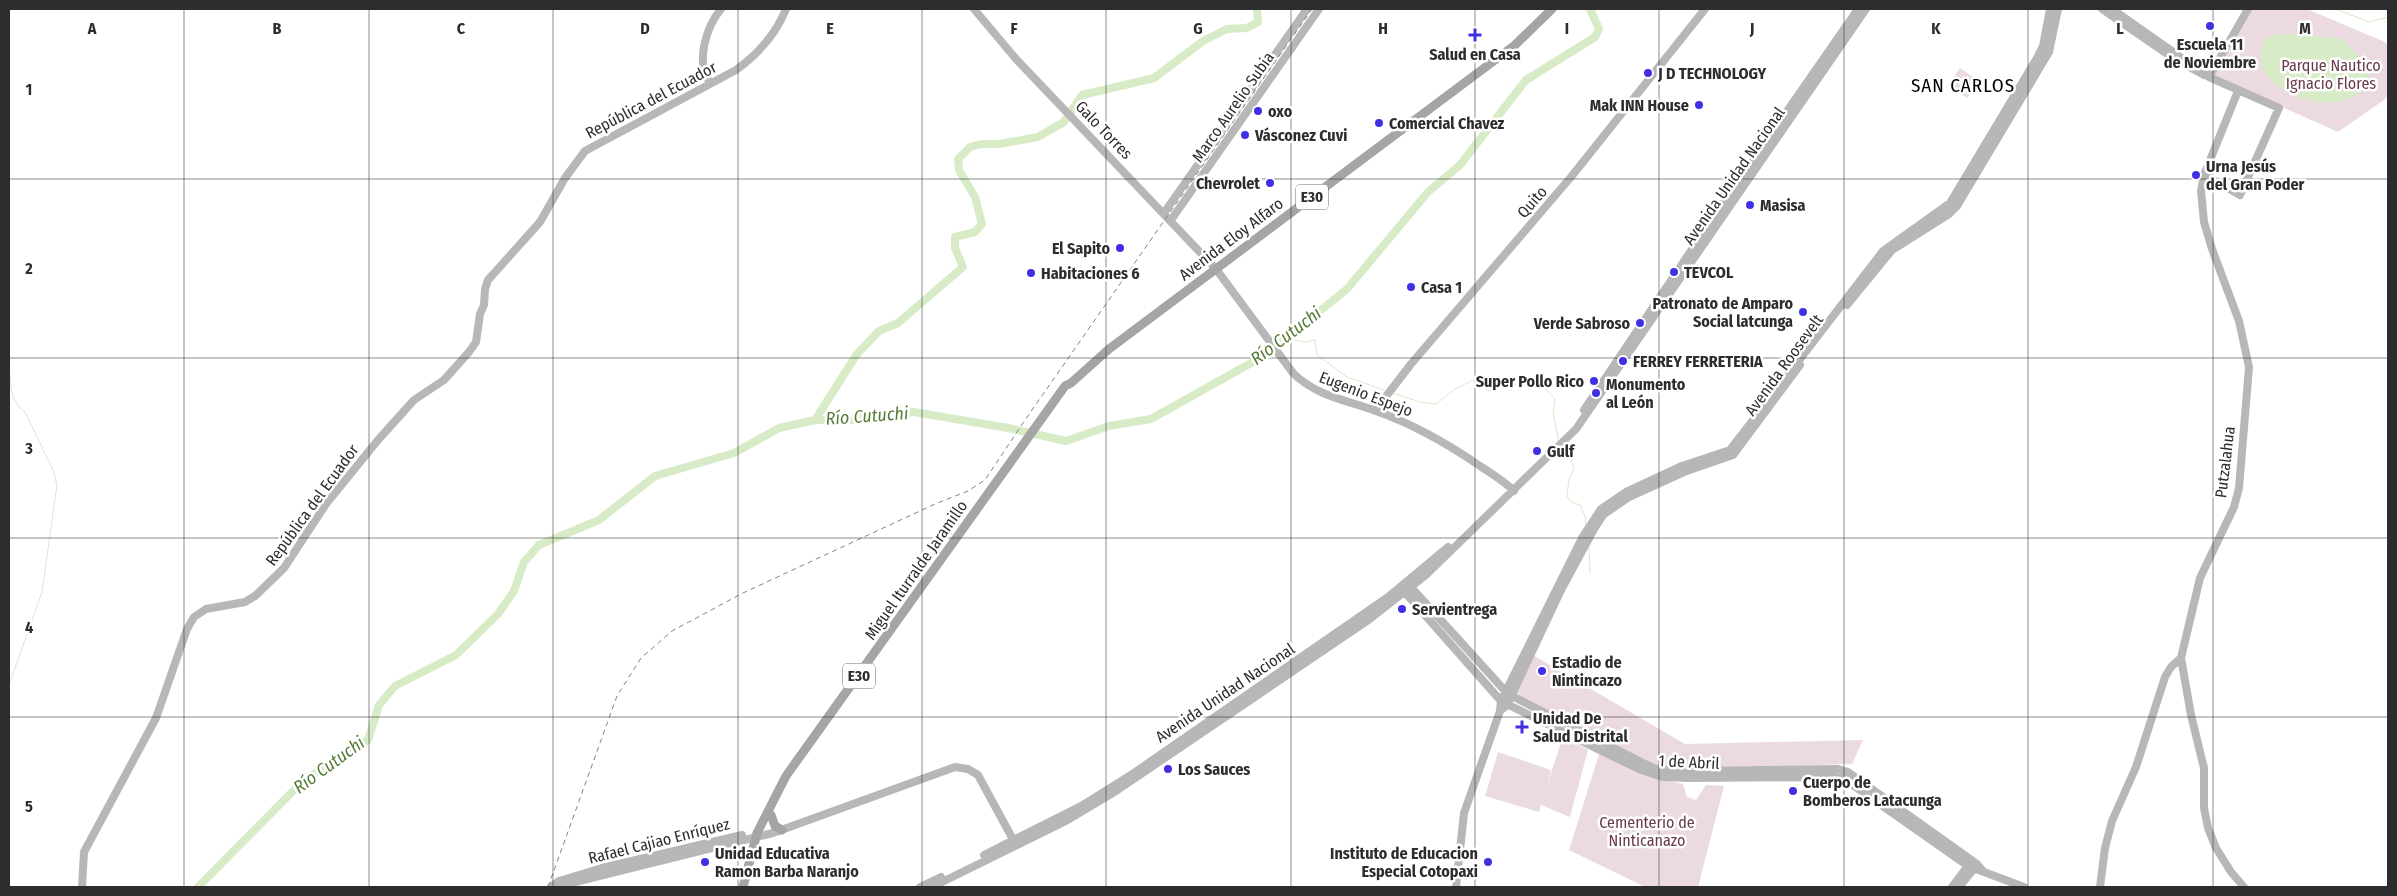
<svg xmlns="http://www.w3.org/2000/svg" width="2397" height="896" viewBox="0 0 2397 896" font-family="'Fira Sans Condensed',sans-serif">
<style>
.green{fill:#ebdbe1}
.water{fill:#d7ebc7}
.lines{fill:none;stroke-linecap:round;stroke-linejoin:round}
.stream{stroke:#d7ebc7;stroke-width:1}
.river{stroke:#d7ebc7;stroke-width:8}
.secondary{stroke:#b7b7b7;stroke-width:8}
.primary{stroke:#a5a5a5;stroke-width:9}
.rail{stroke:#828282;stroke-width:1;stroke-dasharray:5 4;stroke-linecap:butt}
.grid{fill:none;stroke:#2d2d2d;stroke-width:1;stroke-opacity:0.55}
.poi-dot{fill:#4030e4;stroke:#fff;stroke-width:2}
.labels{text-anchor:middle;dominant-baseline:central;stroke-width:5;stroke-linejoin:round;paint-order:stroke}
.shield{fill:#fff;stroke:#6c6c6c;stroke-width:1}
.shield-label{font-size:15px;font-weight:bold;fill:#2d2d2d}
.poi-label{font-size:16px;font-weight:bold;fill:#2d2d2d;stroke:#fff;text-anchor:start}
.park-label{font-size:16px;fill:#693b49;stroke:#fff}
.street-label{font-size:16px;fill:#2d2d2d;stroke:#fff}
.water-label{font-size:18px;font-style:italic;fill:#557c36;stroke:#fff}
.quarter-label{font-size:19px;letter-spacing:1px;fill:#000;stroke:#fff}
.grid-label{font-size:16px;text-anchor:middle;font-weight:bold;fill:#2d2d2d;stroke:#fff;stroke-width:5;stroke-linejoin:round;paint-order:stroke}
</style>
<rect width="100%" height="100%" fill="#fff"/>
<path class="green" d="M2251 9H2307L2385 42 2388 45V95L2384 100 2338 132 2213 76Z
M1960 68 1979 81 1967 98 1948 85Z
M1531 654 1685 744 1863 740 1852 764 1656 769 1512 693Z
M1563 736 1588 750 1570 817 1541 805 1539 812 1485 796 1498 752 1551 770 1547 786Z
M1599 754 1640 775 1683 784 1687 797 1696 800 1706 785 1724 786 1698 887H1645L1569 850Z"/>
<path class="water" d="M2277 34H2304L2342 39 2370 68C2366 134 2234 94 2265 40Z"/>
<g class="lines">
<path class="stream" d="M2336 9 2369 22 2388 17
M1286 339 1305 342 1315 340 1317 355 1347 377 1387 391
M9 365C11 383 9 401 25 412L53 470 57 485 42 592 9 685
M1393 393 1420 402 1436 404 1455 389 1473 380 1488 391 1495 390 1502 384 1543 386 1555 399 1553 412 1559 443
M1563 448 1570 457 1574 469 1569 479 1567 496 1571 502 1580 505 1585 516 1586 525
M1589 546 1590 573"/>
<path class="river" d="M815 420 857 354 879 331 898 323 963 267 955 248V237L975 232 982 224 975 197 959 170 958 159 970 147 981 144H999L1038 137 1064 122 1082 95 1154 78 1203 41 1227 29 1247 28 1258 22 1257 9
M198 887 303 781 368 740 379 705 395 686 456 655 498 614 514 591 524 562 539 545 599 520 655 476 734 453 779 428 815 420H851L914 412 1008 428 1066 441 1109 426 1151 419 1267 354 1347 289 1428 192 1460 165 1526 80 1595 37 1599 29 1590 9"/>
<path class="secondary" d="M974 9 1016 59 1216 269 1293 373C1316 396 1346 400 1376 411 1413 424 1448 444 1480 466 1492 474 1504 481 1514 491
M2102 9 2173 58 2204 75
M2112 9 2209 77 2279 108 2240 195 2204 175
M2209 77 2248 9
M710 83C695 63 706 27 721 9
M2238 91 2204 175 2201 191 2204 222 2212 249 2239 321 2249 367 2239 488 2234 507 2200 578 2181 658 2191 715 2204 768V808L2208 828 2216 848 2231 872 2244 887
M1164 213 1307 9
M1171 220 1319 9
M1847 305 1892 250 1949 214 1957 206 2049 52 2058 9
M1584 410 1713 218 1858 9
M1377 411 1381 403 1411 364 1571 177 1705 9
M1409 585 1508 694 1645 764 1656 769 1696 771 1838 769 1848 772 1977 864 1983 871
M1402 589 1501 701 1640 770 1663 777 1688 778 1835 777 1844 779 1968 866 2024 887
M1500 711 1507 705 1561 590 1594 529 1603 515 1629 497 1684 472 1733 455 1800 365
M984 855 1083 805 1131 775 1388 597 1448 547
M553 885 559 886 773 833 955 767 968 769 978 775 1015 843
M82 887 84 852 156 718 187 629 194 617 206 609 245 602 255 596 284 568 326 504 378 440 414 400 444 380 469 352 476 342 480 314 484 305 485 289 488 280 540 222 565 178 585 151 736 70C758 54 776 34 786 9
M551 887 559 881 602 868 742 835
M920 887 941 877
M932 887 1064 822 1116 791 1367 621 1427 574 1576 429 1866 9
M1456 887 1464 813 1500 711 1501 701 1582 538 1601 509 1626 492 1682 466 1730 450 1883 251 1950 203 2037 58 2043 46 2050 9
M1952 887 1971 862
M1959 887 1977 865
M2100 887 2105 848 2112 821 2136 767 2165 677 2171 667 2181 658"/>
<path class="primary" d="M771 815 775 826 782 830
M743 887 757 833 786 776 1065 386 1071 383 1109 349 1515 45 1552 9"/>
<path class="rail" d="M548 887 617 696 641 658 672 631 743 593 935 504 968 491 985 480 1025 420 1312 9"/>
</g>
<path class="grid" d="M184 9V887M369 9V887M553 9V887M738 9V887M922 9V887M1106 9V887M1291 9V887M1475 9V887M1659 9V887M1844 9V887M2028 9V887M2213 9V887M9 179H2388M9 358H2388M9 538H2388M9 717H2388"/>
<g class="poi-dot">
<circle cx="2210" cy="26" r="5"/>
<path d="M1472.5 27.5h5v5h5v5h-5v5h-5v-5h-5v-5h5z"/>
<circle cx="1648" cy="73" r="5"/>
<circle cx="1699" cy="105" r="5"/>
<circle cx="1258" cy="111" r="5"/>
<circle cx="1379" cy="123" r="5"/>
<circle cx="1245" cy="135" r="5"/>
<circle cx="2196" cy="175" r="5"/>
<circle cx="1270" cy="183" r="5"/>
<circle cx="1750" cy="205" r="5"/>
<circle cx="1120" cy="248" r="5"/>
<circle cx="1674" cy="272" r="5"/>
<circle cx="1031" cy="273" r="5"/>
<circle cx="1411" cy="287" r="5"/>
<circle cx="1803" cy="312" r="5"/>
<circle cx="1640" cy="323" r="5"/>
<circle cx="1623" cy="361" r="5"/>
<circle cx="1594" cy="381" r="5"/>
<circle cx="1596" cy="393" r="5"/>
<circle cx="1537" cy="451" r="5"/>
<circle cx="1402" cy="609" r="5"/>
<circle cx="1542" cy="671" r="5"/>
<path d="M1519.5 719.5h5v5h5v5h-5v5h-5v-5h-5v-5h5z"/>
<circle cx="1168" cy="769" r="5"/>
<circle cx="1793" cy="791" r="5"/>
<circle cx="705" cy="862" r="5"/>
<circle cx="1488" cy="862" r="5"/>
</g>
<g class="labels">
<g class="shield">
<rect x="1296" y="184.5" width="32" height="25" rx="4"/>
<rect x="843" y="663.5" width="32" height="25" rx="4"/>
</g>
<g class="shield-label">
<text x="1312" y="197">E30</text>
<text x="859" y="676">E30</text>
</g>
<g class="poi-label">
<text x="2210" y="44" text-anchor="middle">Escuela 11<tspan x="2210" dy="18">de Noviembre</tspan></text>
<text x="1475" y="54" text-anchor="middle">Salud en Casa</text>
<text x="1658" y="73">J D TECHNOLOGY</text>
<text x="1689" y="105" text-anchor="end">Mak INN House</text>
<text x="1268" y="111">oxo</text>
<text x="1389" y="123">Comercial Chavez</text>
<text x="1255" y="135">Vásconez Cuvi</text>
<text x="2206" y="166">Urna Jesús<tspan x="2206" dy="18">del Gran Poder</tspan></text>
<text x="1260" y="183" text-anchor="end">Chevrolet</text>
<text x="1760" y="205">Masisa</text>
<text x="1110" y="248" text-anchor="end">El Sapito</text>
<text x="1684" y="272">TEVCOL</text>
<text x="1041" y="273">Habitaciones 6</text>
<text x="1421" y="287">Casa 1</text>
<text x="1793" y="303" text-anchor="end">Patronato de Amparo<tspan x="1793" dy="18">Social latcunga</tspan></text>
<text x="1630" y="323" text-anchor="end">Verde Sabroso</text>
<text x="1633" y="361">FERREY FERRETERIA</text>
<text x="1584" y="381" text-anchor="end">Super Pollo Rico</text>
<text x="1606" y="384">Monumento<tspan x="1606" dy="18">al León</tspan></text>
<text x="1547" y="451">Gulf</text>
<text x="1412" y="609">Servientrega</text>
<text x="1552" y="662">Estadio de<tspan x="1552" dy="18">Nintincazo</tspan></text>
<text x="1533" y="718">Unidad De<tspan x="1533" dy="18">Salud Distrital</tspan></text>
<text x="1178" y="769">Los Sauces</text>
<text x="1803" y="782">Cuerpo de<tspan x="1803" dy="18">Bomberos Latacunga</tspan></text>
<text x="715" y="853">Unidad Educativa<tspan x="715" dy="18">Ramon Barba Naranjo</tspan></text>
<text x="1478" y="853" text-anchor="end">Instituto de Educacion<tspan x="1478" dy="18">Especial Cotopaxi</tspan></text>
</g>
<g class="park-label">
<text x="2331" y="65">Parque Nautico<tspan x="2331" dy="18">Ignacio Flores</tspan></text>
<text x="1647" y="822">Cementerio de<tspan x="1647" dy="18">Ninticanazo</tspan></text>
</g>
<g class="street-label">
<text transform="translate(651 100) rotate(-28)">República del Ecuador</text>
<text transform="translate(1233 107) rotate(-55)">Marco Aurelio Subia</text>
<text transform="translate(1104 130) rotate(46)">Galo Torres</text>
<text transform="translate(1734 176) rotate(-55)">Avenida Unidad Nacional</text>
<text transform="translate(1532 202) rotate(-49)">Quito</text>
<text transform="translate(1231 239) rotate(-37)">Avenida Eloy Alfaro</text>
<text transform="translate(1784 365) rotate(-54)">Avenida Roosevelt</text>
<text transform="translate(1366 394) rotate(21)">Eugenio Espejo</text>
<text transform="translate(2225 462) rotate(-83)">Putzalahua</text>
<text transform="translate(312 505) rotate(-54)">República del Ecuador</text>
<text transform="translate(916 570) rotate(-55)">Miguel Iturralde Jaramillo</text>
<text transform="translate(1225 693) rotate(-34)">Avenida Unidad Nacional</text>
<text transform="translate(1689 762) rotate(3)">1 de Abril</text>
<text transform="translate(659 841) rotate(-14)">Rafael Cajiao Enríquez</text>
</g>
<g class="water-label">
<text transform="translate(1286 336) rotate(-37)">Río Cutuchi</text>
<text transform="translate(867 416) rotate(-4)">Río Cutuchi</text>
<text transform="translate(329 765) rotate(-36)">Río Cutuchi</text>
</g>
<g class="quarter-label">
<text x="1963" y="85">SAN CARLOS</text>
</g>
</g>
<g class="grid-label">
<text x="92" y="34">A</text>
<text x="277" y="34">B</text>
<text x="461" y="34">C</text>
<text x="645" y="34">D</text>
<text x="830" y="34">E</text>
<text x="1014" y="34">F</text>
<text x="1198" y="34">G</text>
<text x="1383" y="34">H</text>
<text x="1567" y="34">I</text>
<text x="1752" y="34">J</text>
<text x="1936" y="34">K</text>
<text x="2120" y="34">L</text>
<text x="2305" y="34">M</text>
<text x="29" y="95">1</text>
<text x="29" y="274">2</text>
<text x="29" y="454">3</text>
<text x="29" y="633">4</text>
<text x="29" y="812">5</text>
</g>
<rect width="2397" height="896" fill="none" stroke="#2d2d2d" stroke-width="20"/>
</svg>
